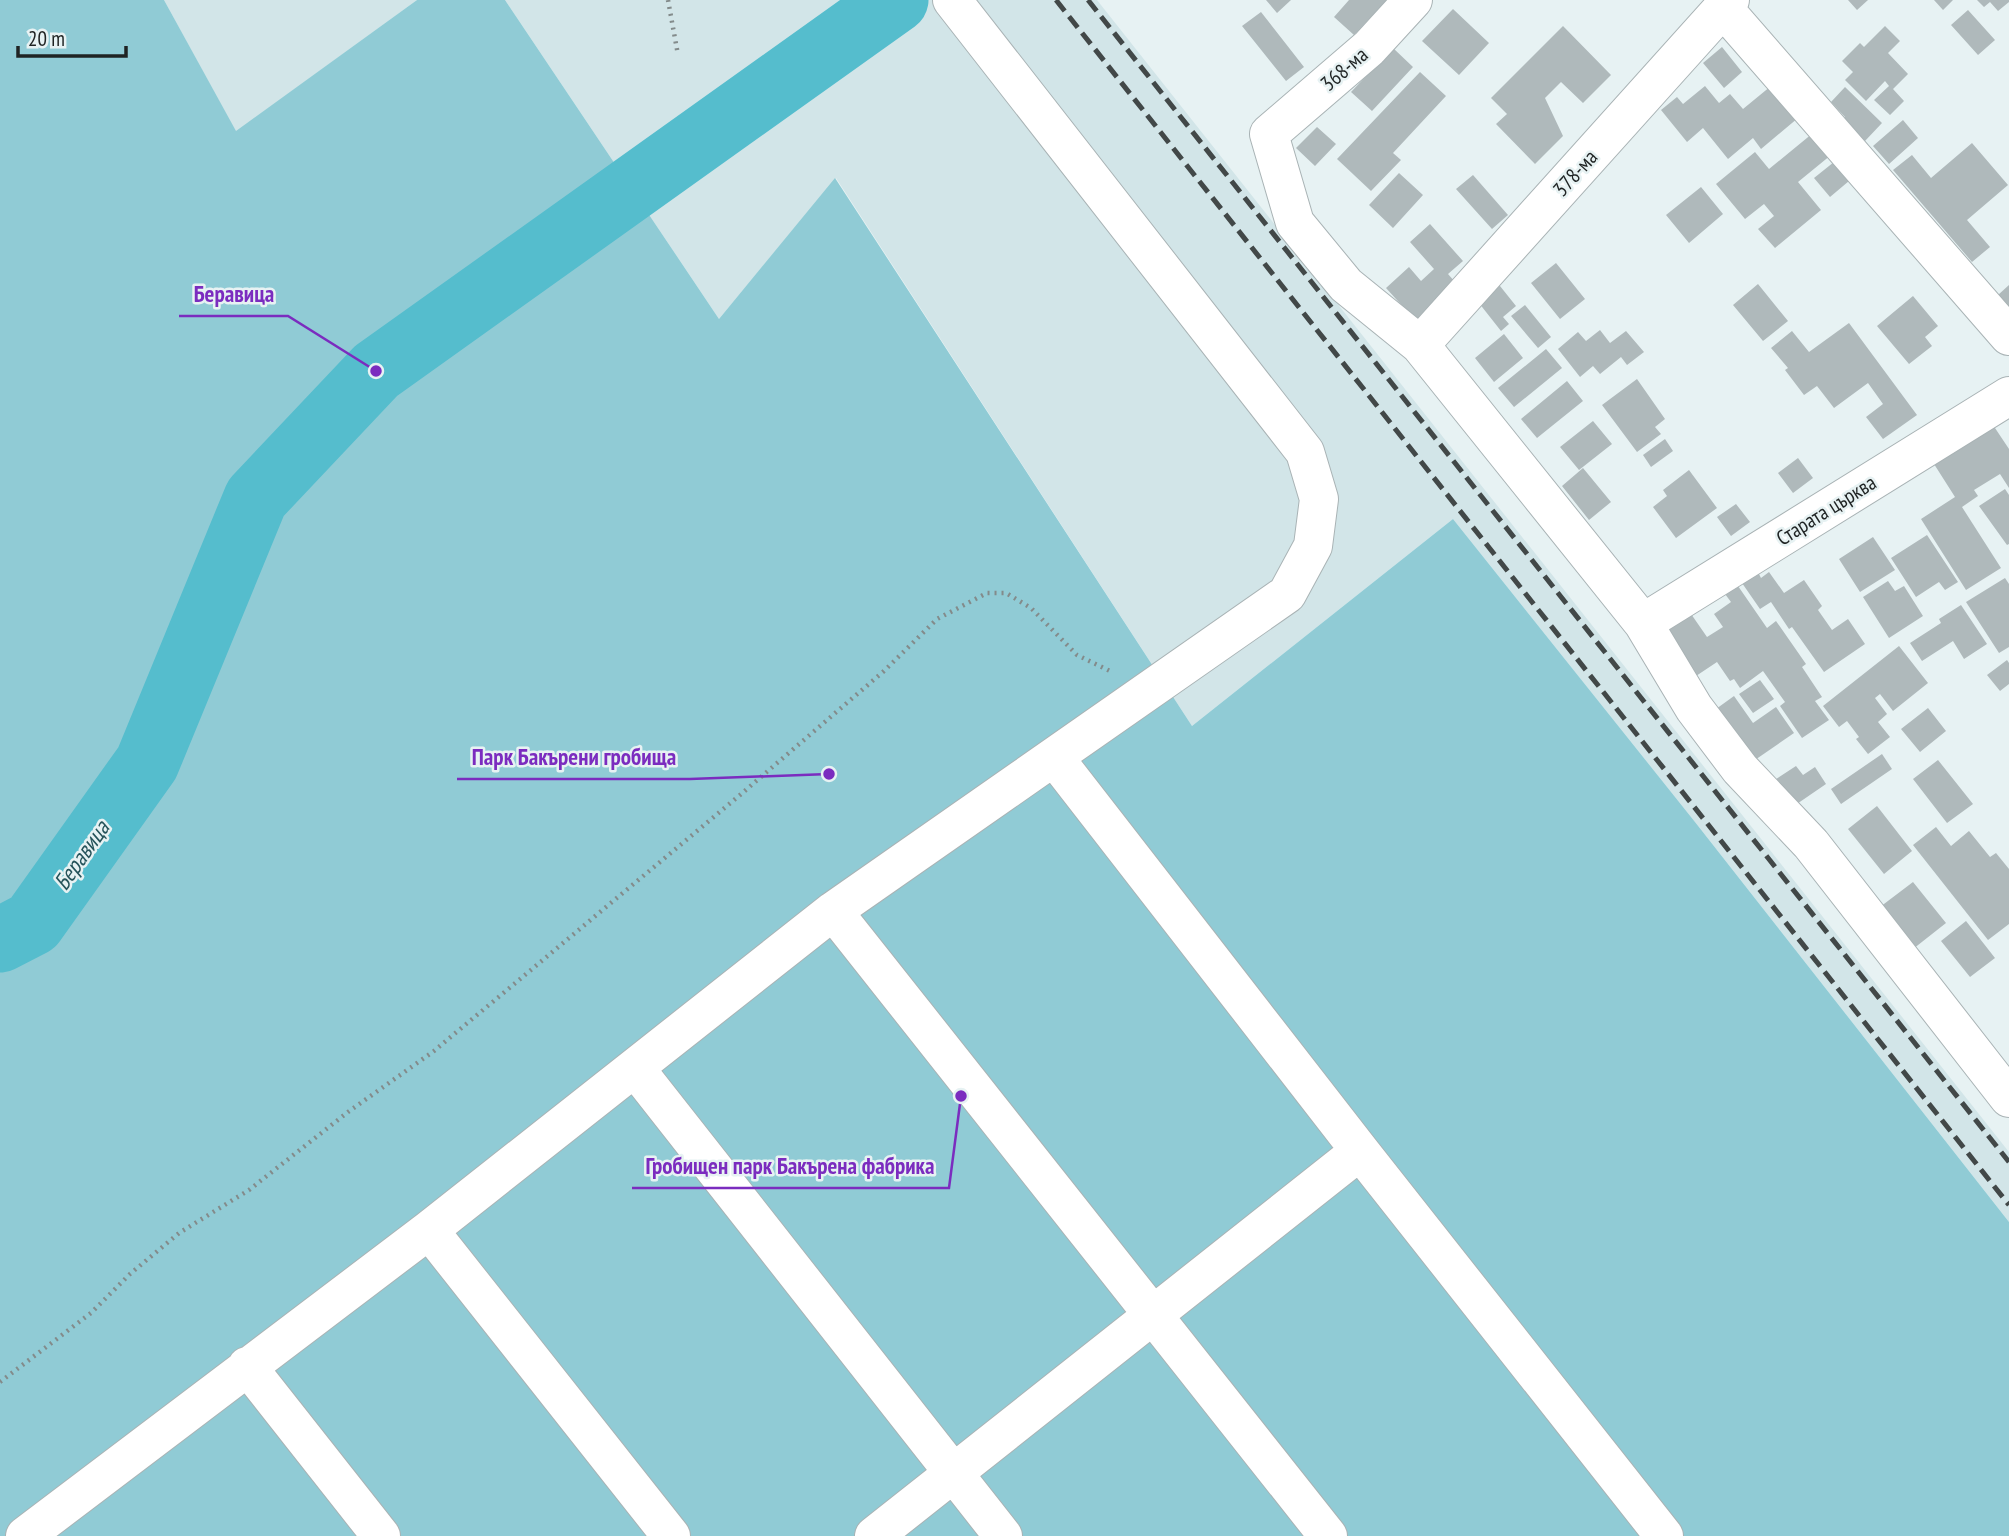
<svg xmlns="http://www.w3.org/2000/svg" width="2009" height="1536" viewBox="0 0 2009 1536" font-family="'PT Sans Narrow',sans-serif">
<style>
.built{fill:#d2e5e8}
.green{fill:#90cbd5}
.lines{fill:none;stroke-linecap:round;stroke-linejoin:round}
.river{stroke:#55bdcd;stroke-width:65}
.building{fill:#afb9bb}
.minor-casing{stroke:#a9b3b5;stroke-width:40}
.path{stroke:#838b8b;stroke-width:4.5;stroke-dasharray:2 5;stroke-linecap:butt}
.minor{stroke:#fff;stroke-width:38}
.rail{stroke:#424848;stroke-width:5;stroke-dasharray:14 7;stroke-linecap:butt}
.labels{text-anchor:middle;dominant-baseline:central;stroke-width:5;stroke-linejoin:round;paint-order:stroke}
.street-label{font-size:21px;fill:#1f2323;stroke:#e7f2f3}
.water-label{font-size:23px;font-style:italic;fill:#25535a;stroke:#e7f2f3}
.leader{fill:none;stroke:#7b2cbf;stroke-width:2.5}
.callout-dot{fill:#7b2cbf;stroke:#e7f2f3;stroke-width:2.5}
.callout-label{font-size:23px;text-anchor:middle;font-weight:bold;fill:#7b2cbf;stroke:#e7f2f3;stroke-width:5;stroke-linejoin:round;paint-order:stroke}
</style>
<rect width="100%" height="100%" fill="#e7f2f3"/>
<path class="built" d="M164 0H417L236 132Z
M505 0H1097L2009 1152V1222L1695 822 1453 519 1192 726 836 178 719 319Z"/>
<path class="green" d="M0 0H164L236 131 417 0H505L719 319 835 178 1192 726 1453 519 1695 822 2009 1222V1536H0Z"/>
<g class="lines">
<path class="river" d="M0 940 33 923 147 763 256 498 376 371 896 0"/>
</g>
<path class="building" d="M1266 0H1291L1277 13Z
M1349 0H1387L1354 35 1334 17Z
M1848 0H1868L1857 10Z
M1934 0H1953L1943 10Z
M1977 0H2009V2L1998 11 1990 2 1984 7Z
M1453 9 1489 43 1459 75 1422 41Z
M1968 10 1995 40 1978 55 1951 25Z
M1261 12 1304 67 1286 81 1242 26Z
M1563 26 1611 75 1583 103 1561 82 1545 98 1563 136 1535 164 1496 124 1507 114 1491 98Z
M1885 26 1900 41 1888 53 1908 74 1893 89 1904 101 1890 115 1874 100 1889 86 1885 81 1866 101 1845 80 1853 72 1842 61 1860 43 1864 47Z
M1722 47 1742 72 1724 88 1703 63Z
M1393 48 1413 67 1372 111 1351 92Z
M1420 72 1446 96 1393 153 1401 160 1371 191 1337 159Z
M1705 86 1719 103 1730 94 1743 109 1771 86 1798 118 1761 149 1753 138 1728 159 1703 128 1687 142 1661 110 1677 97 1683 104Z
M1845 87 1882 123 1865 141 1843 119 1845 117 1831 102Z
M1903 120 1918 138 1889 164 1873 146Z
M1317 127 1336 144 1315 166 1296 148Z
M1813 133 1831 155 1798 182 1821 210 1775 248 1758 229 1774 216 1764 204 1745 219 1716 184 1755 152 1769 169Z
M1972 143 2008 185 1967 220 1990 247 1972 262 1893 170 1912 155 1931 178Z
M1834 162 1849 181 1830 197 1814 178Z
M1399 173 1423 195 1393 228 1369 205Z
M1473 175 1508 215 1492 229 1456 189Z
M1701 187 1723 214 1689 243 1666 215Z
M1430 224 1463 261 1448 274 1455 282 1436 298 1439 301 1416 321 1386 288 1409 267 1421 281 1434 269 1410 242Z
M1556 263 1585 299 1560 319 1531 283Z
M1496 281 1516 306 1503 317 1509 324 1501 331 1475 298Z
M1758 284 1788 321 1763 341 1733 305Z
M2009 285V308L1998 295Z
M1913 296 1938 326 1925 337 1932 346 1909 364 1877 326Z
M1525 305 1551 337 1538 348 1511 316Z
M1849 323 1917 415 1883 439 1866 417 1883 404 1868 383 1834 408 1817 386 1804 395 1785 370 1788 368 1771 348 1792 331 1809 352Z
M1600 330 1610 343 1626 331 1644 352 1627 365 1621 357 1600 374 1593 366 1580 377 1558 349 1578 332 1586 341Z
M1504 334 1523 358 1494 382 1475 358Z
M1546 349 1562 368 1514 407 1498 388Z
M1637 379 1665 419 1655 427 1661 434 1637 452 1602 405Z
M1567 381 1583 401 1537 438 1521 419Z
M1593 421 1612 444 1579 470 1560 447Z
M1993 425 2009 449V488L2000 474 1974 490 1978 496 1962 507 2001 568 1966 590 1921 519 1955 497 1934 464Z
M1665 439 1673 451 1651 467 1643 455Z
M1798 458 1813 478 1793 493 1778 473Z
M1583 468 1611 502 1589 520 1562 486Z
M1689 470 1717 508 1676 538 1653 507 1667 496 1663 490Z
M2005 489 2009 495V544L2007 545 1979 506Z
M1736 504 1750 522 1731 536 1717 517Z
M1927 535 1958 582 1945 590 1939 582 1916 597 1891 558Z
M1873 537 1895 570 1860 592 1839 559Z
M1758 572 1761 578 1769 572 1784 593 1804 580 1822 606 1818 610 1832 630 1848 619 1865 644 1824 672 1792 627 1789 629 1771 602 1760 609 1742 583Z
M2005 578 2009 584V647L1999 653 1966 602Z
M1888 581 1895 591 1904 586 1923 616 1889 638 1863 597Z
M1738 586 1767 628 1776 621 1806 664 1802 667 1822 697 1815 701 1829 720 1802 738 1780 706 1785 702 1763 671 1740 688 1734 679 1730 681 1717 662 1696 676 1664 629 1689 611 1707 637 1723 627 1714 614 1731 602 1725 594Z
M1961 605 1987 644 1964 659 1953 641 1922 661 1910 643 1941 623 1939 619Z
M1899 646 1928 683 1893 711 1880 694 1875 698 1887 714 1878 722 1890 737 1868 754 1856 739 1859 737 1847 721 1839 727 1823 706Z
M2007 660 2009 663V684L2000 691 1987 675Z
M1760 680 1774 699 1753 713 1739 694Z
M1734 696 1753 723 1776 707 1794 733 1752 762 1716 709Z
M1928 708 1946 731 1920 752 1901 729Z
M1882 754 1892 769 1841 804 1831 789Z
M1938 760 1973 804 1947 823 1913 779Z
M1796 766 1803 775 1815 767 1826 784 1791 808 1773 781Z
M1877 806 1912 851 1884 874 1848 829Z
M1936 827 1951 846 1969 831 1990 857 1996 853 2009 869V924L1988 940 1913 845Z
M1913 882 1946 923 1913 949 1880 907Z
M1966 921 1995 958 1970 977 1941 941Z"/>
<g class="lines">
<g class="minor-casing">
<path id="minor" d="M1413 0 1369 48 1269 134 1295 223 1346 285 1420 345 1643 623 1694 708 1740 769 1811 844 2009 1098
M1723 8 2009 336
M1420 345 1730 0
M1643 623 2009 396
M1054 757 1360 1151 1664 1536
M833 911 1328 1536
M635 1068 1003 1536
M429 1230 671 1536
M247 1366 381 1536
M25 1536 429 1230 833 911 1287 594 1313 546 1319 499 1305 452 952 0
M874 1536 1360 1151"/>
</g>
<path class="path" d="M668 0 678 55
M0 1382 91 1313 130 1274 179 1233 249 1190 348 1112 434 1051 740 795 884 671 937 619 987 593H1006L1031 608 1077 655 1110 671"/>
<use href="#minor" class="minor"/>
<path class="rail" d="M1056 0 2009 1205
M1088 0 2009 1162"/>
</g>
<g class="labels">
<g class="street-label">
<text transform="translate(1344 69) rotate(-41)">368-ма</text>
<text transform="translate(1575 173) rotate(-48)">378-ма</text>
<text transform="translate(1826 510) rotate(-32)">Старата църква</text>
</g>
<g class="water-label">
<text transform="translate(81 855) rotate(-55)">Беравица</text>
</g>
</g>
<path class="leader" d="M376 371L288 316H179M829 774L690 779H457M961 1096L949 1188H632"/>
<g class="callout-dot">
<circle cx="376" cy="371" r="7"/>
<circle cx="829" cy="774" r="7"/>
<circle cx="961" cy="1096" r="7"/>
</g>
<g class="callout-label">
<text x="234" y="302">Беравица</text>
<text x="574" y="765">Парк Бакърени гробища</text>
<text x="790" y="1174">Гробищен парк Бакърена фабрика</text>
</g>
<path d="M18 46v10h108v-10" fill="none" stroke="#1f2323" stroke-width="3.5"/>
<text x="28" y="46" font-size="21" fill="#1f2323" stroke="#e7f2f3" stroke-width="5" paint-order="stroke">20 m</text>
</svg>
